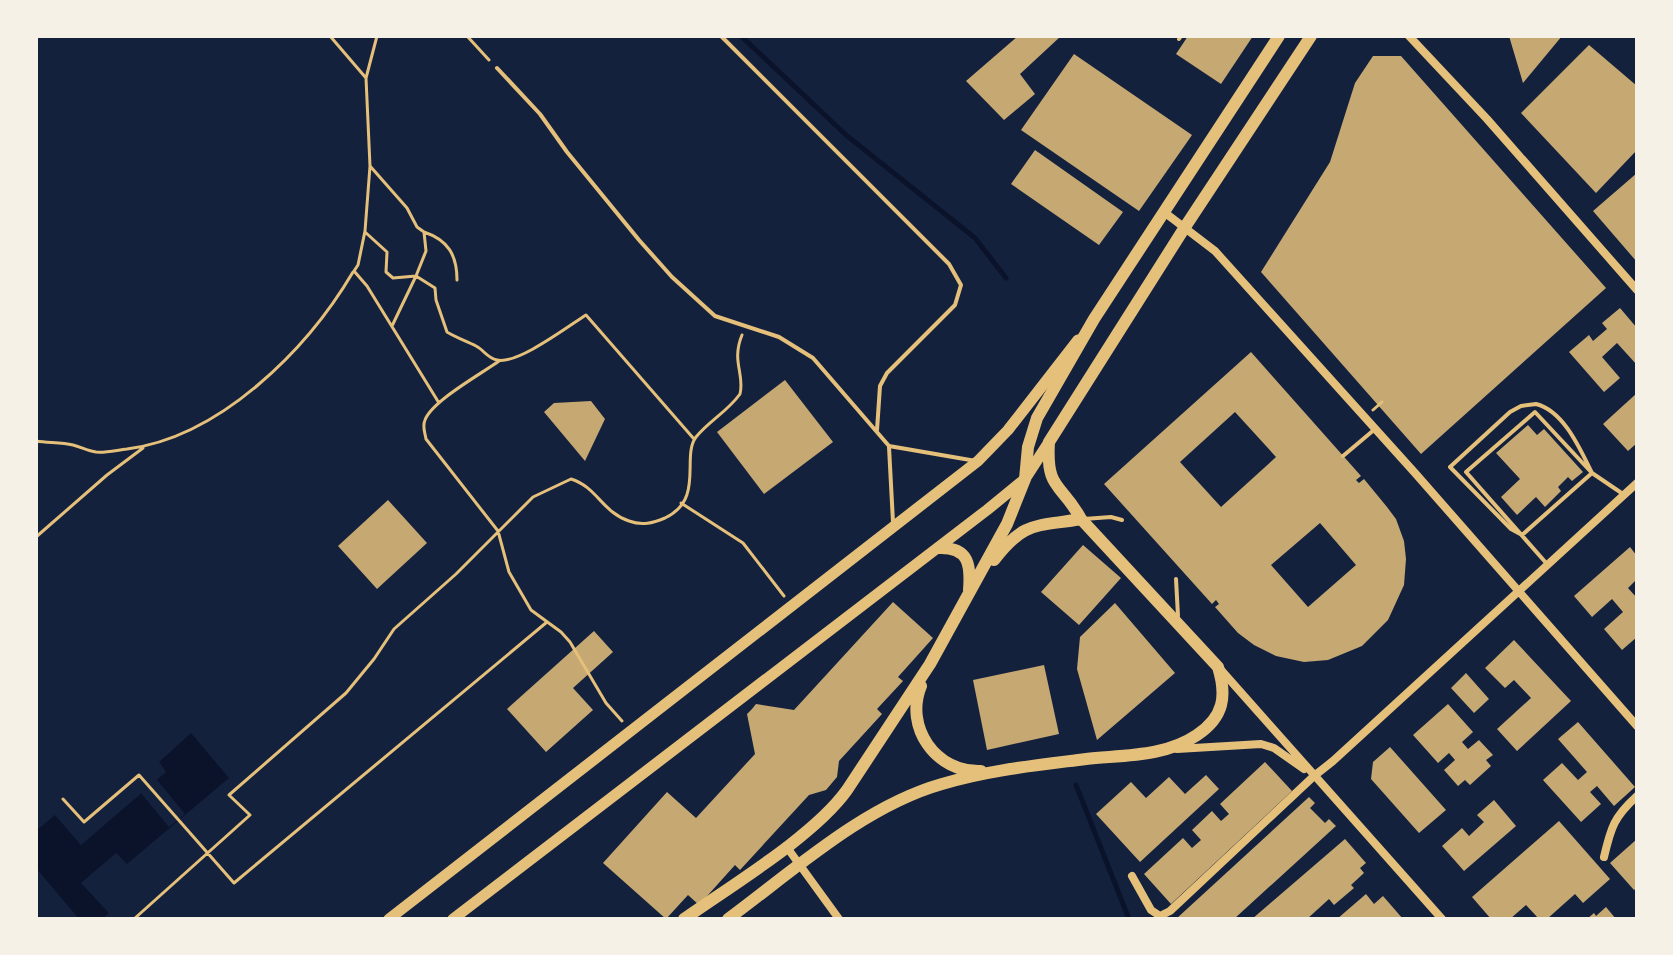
<svg xmlns="http://www.w3.org/2000/svg" width="1673" height="955" viewBox="0 0 1673 955" font-family="'Work Sans',sans-serif">
<style>
.water{fill:#0b132b}
.pier{fill:#14213d}
.lines{fill:none;stroke-linecap:round;stroke-linejoin:round}
.stream{stroke:#0b132b;stroke-width:5}
.building{fill:#c6a872;fill-rule:evenodd}
.path{stroke:#e5c07b;stroke-width:3}
.service{stroke:#e5c07b;stroke-width:4}
.minor{stroke:#e5c07b;stroke-width:8}
.secondary{stroke:#e5c07b;stroke-width:11}
.primary{stroke:#e5c07b;stroke-width:12}
</style>
<rect width="100%" height="100%" fill="#14213d"/>
<path class="water" d="M191 733 229 778 127 864 116 853 81 883 109 913 102 919H79L36 868V831L55 815 81 845 166 772 159 762Z"/>
<path class="pier" d="M157 780 185 814 169 827 141 793Z"/>
<g class="lines">
<path class="stream" d="M741 36 846 135 975 238 1006 278
M1076 785 1129 919"/>
</g>
<path class="building" d="M1018 36H1061L1020 74 1035 94 1004 120 966 81Z
M1188 36H1253L1221 84 1176 54Z
M1509 36H1562L1523 83Z
M1589 45 1637 86V150L1596 193 1521 113Z
M1074 54 1192 135 1139 211 1021 130Z
M1373 56H1401L1606 288 1421 454 1261 272 1330 162 1355 83Z
M1035 150 1123 212 1099 245 1011 184Z
M1637 173V262L1593 211Z
M1620 308 1637 328V365L1617 343 1602 357 1620 378 1604 392 1569 352 1589 335 1593 341 1607 329 1602 323Z
M1251 352 1361 476 1356 480 1359 483 1364 479 1387 507 1396 519 1404 541 1406 559 1404 585 1388 620 1362 646 1328 660 1304 662 1276 656 1254 645 1238 633 1215 607 1219 604 1216 600 1212 604 1104 484ZM1235 412 1276 457 1221 507 1180 462ZM1320 523 1356 565 1308 607 1271 565Z
M785 380 833 442 764 494 717 432Z
M1637 393V443L1628 451 1603 424Z
M591 401 605 419 585 461 544 412 554 403Z
M1528 425 1537 435 1544 429 1583 472 1572 481 1568 477 1558 487 1561 491 1545 507 1536 497 1517 515 1501 497 1520 479 1496 453Z
M388 500 427 543 377 589 338 546Z
M1083 545 1121 578 1079 625 1041 592Z
M1630 547 1637 556V579L1628 588 1637 598V637L1622 650 1604 629 1623 612 1612 599 1592 617 1574 596Z
M893 602 933 638 898 677 903 681 877 709 882 714 839 761 837 777 826 790 809 795 740 870 735 865 699 905 688 895 666 919 603 863 667 792 696 818 755 754 747 714 752 709 756 704 794 710Z
M1115 603 1175 673 1097 740 1077 669 1080 637Z
M594 631 613 652 573 688 593 710 546 752 507 709Z
M1514 640 1571 701 1517 751 1497 729 1531 698 1514 680 1505 688 1485 668Z
M1044 665 1059 734 987 750 973 680Z
M1466 673 1489 699 1474 713 1451 688Z
M1448 704 1473 732 1462 742 1468 749 1479 740 1493 755 1486 760 1491 766 1470 785 1465 780 1458 786 1444 770 1455 760 1449 753 1438 763 1413 735Z
M1578 722 1635 787 1614 806 1597 786 1590 792 1601 804 1581 822 1543 780 1562 763 1578 780 1587 772 1558 739Z
M1390 747 1446 810 1419 833 1371 779 1373 762Z
M1265 762 1292 791 1171 904 1144 874 1183 838 1192 848 1201 840 1192 830 1212 811 1221 821 1229 814 1220 804Z
M1206 775 1219 789 1140 862 1096 814 1131 782 1146 798 1169 777 1185 794Z
M1309 797 1315 803 1310 808 1325 823 1329 819 1336 826 1234 919H1176Z
M1494 800 1516 826 1464 871 1442 846 1462 828 1469 836 1484 822 1477 815Z
M1559 821 1610 879 1583 903 1575 894 1547 919H1539L1526 905 1510 919H1491L1472 897Z
M1345 839 1366 863 1360 868 1364 873 1351 885 1354 888 1334 905 1329 899 1307 919H1252Z
M1637 839V888L1634 890 1610 863Z
M1366 894 1374 904 1383 896 1403 919H1337Z
M1606 907 1616 919H1587L1594 913 1596 916Z"/>
<g class="lines">
<path class="path" d="M330 36 366 78
M377 36 366 78 370 166 365 231 358 265 354 271 367 286 439 403
M467 36 489 60
M370 166 407 208 417 227 424 232 426 251 416 276 435 288 436 300 447 332C457 338 466 341 476 346 484 350 487 358 497 360 517 365 567 327 586 315L694 439
M365 232 387 252 386 272 393 278 416 276
M424 232C448 240 457 255 457 280
M392 326 416 276
M499 361C481 374 432 401 425 420 422 427 425 432 426 439L498 531 509 572 531 610 561 632 570 642 606 703 622 721
M1373 410 1382 402
M36 441C48 443 61 442 73 445 81 447 88 451 96 452 106 453 117 450 127 449 220 437 307 350 353 272
M681 503 743 543 784 596
M36 537 107 475 143 448
M63 799 84 822 139 775 234 883 547 622
M134 919 250 815 229 795 346 693 374 659 394 629 456 574 533 497 571 479C597 487 602 512 629 521 642 526 653 523 665 518 705 499 681 457 696 437 709 421 728 411 740 394 745 374 731 362 742 335"/>
<path class="service" d="M721 36 949 264 961 285 955 305 887 373 880 386 877 430
M1179 39 1181 36
M497 68 540 114 567 152 639 240 672 277 715 316 779 337 813 358 889 446 976 461
M1536 404C1564 411 1580 449 1592 473L1522 535 1511 529 1450 467 1510 412 1521 406Z
M889 447 893 522
M1343 456 1375 429
M1084 519 1111 517 1122 520
M1547 564 1466 472 1535 412 1592 473 1623 494
M1176 579 1178 616"/>
<path class="minor" d="M1409 36 1487 119 1637 290
M1164 212 1215 251 1415 473 1637 726
M1221 670 1442 919
M1177 749 1261 744 1274 748 1304 769
M786 846 839 919
M1604 857C1611 827 1614 817 1637 796
M1132 876 1151 910 1160 916 1170 911 1314 776 1333 761 1637 483"/>
<path class="secondary" d="M389 919 978 461 1008 430 1078 340
M453 919 987 510 1025 479 1049 442"/>
<path class="primary" d="M939 548C969 547 971 565 969 590
M994 560C1025 520 1036 527 1081 519
M921 686C904 727 936 773 981 771
M684 919C732 885 814 836 847 790L930 664 1007 524 1025 479 1028 447 1037 418 1094 319 1279 36
M728 919C793 871 864 806 942 784 988 770 1039 765 1086 759 1123 755 1165 757 1197 735 1224 717 1227 696 1218 667L1081 519C1061 482 1046 491 1049 442L1185 227 1311 36"/>
</g>
<rect width="1673" height="955" fill="none" stroke="#f6f1e7" stroke-width="76"/>
</svg>
